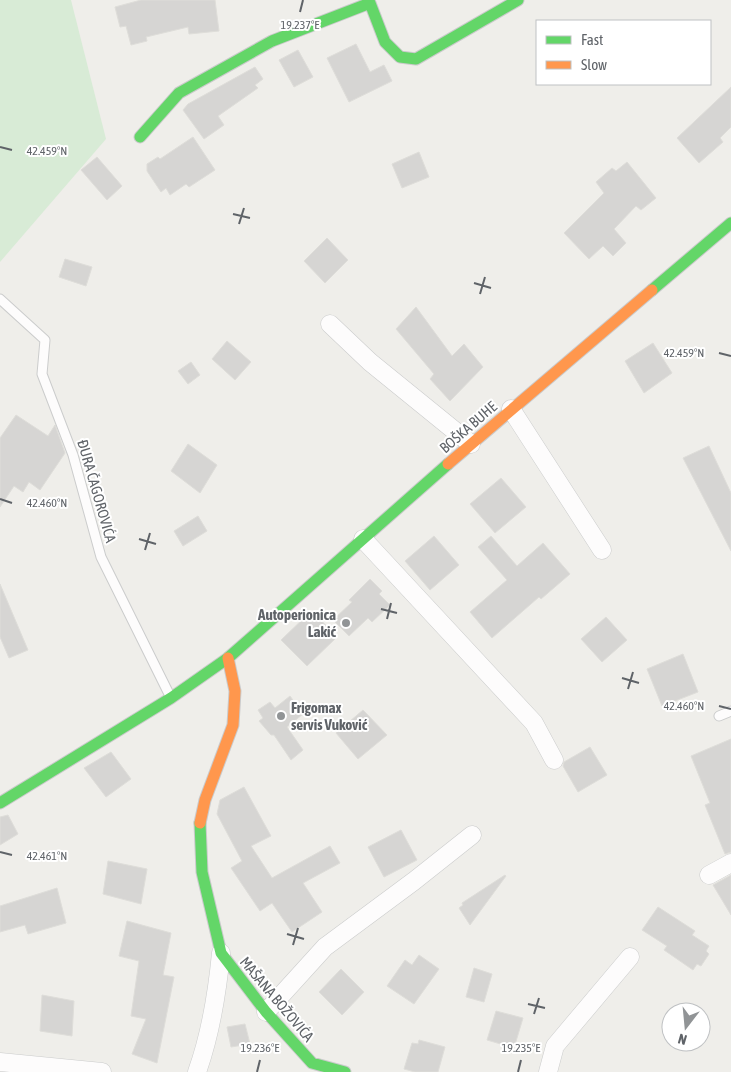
<svg xmlns="http://www.w3.org/2000/svg" width="731" height="1072" viewBox="0 0 731 1072" font-family="'Asap Condensed',sans-serif">
<style>
.green{fill:#d8ebd6}
.building{fill:#d6d5d3;stroke:#deddd9}
.lines{fill:none;stroke-linecap:round;stroke-linejoin:round}
.lane-casing{stroke:#cbcccc;stroke-width:11}
.street-casing{stroke:#cbcccc;stroke-width:19}
.fast-casing{stroke:#cacacb;stroke-width:13}
.slow-casing{stroke:#cacacb;stroke-width:13}
.lane{stroke:#fdfcfc;stroke-width:9}
.street{stroke:#fdfcfc;stroke-width:18}
.fast{stroke:#63d668;stroke-width:11}
.slow{stroke:#ff974d;stroke-width:11}
.ticks{fill:none;stroke:#5f6368;stroke-width:2}
.poi-dot{fill:#919496;stroke:#fff;stroke-width:2}
.labels{text-anchor:middle;dominant-baseline:central;stroke-width:4;stroke-linejoin:round;paint-order:stroke}
.street-label{font-size:15px;fill:#5f6368;stroke:#fff}
.poi-label{font-size:15px;font-weight:bold;fill:#5f6368;stroke:#fff;text-anchor:end}
.ticks-label{font-size:12px;text-anchor:middle;fill:#5f6368;stroke:#fff;stroke-width:4;stroke-linejoin:round;paint-order:stroke}
</style>
<rect width="100%" height="100%" fill="#efeeea"/>
<path class="green" d="M0 0H71L106 139 0 262Z"/>
<path class="building" d="M141 0H215L219 31 189 34 188 27 146 37 147 41 131 45 126 26 120 27 115 7Z
M356 44 370 72 384 65 392 81 349 102 327 58Z
M298 50 313 77 294 87 279 60Z
M255 67 263 79 255 85 258 88 218 116 224 125 204 139 183 110 188 104Z
M731 87V127L720 138 723 142 699 163 677 138Z
M193 137 215 170 189 187 186 184 170 195 166 188 161 192 147 171V164L158 157 160 159Z
M419 152 429 177 402 188 392 164Z
M97 157 122 186 107 200 81 170Z
M627 162 656 198 641 210 636 206 614 229 626 243 613 256 603 246 589 259 564 233 604 193 596 182 612 168 616 171Z
M327 238 348 260 325 283 304 261Z
M65 259 92 267 86 286 59 277Z
M416 307 452 356 464 344 483 367 450 401 430 379 434 374 396 329Z
M227 341 251 362 235 380 212 359Z
M653 343 672 373 644 393 625 361Z
M191 362 200 375 188 384 178 371Z
M16 415 48 436 55 425 65 453 40 490 29 482 23 492 14 486 0 507V438Z
M188 444 217 465 200 493 171 471Z
M709 446 731 493V551L683 458Z
M501 478 526 507 495 533 470 504Z
M198 516 207 531 183 546 174 531Z
M434 536 459 565 430 590 405 561Z
M491 536 517 566 543 543 570 574 541 599 539 597 492 638 470 612 507 580 478 547Z
M370 579 382 591 379 594 390 605 372 622 368 618 349 636 333 620 352 602 349 600Z
M0 584 28 650 9 658 0 637Z
M306 616 311 622 317 616 337 637 307 666 281 640Z
M606 617 627 640 602 662 581 639Z
M683 654 698 692 662 706 647 669Z
M290 696 303 714 287 727 303 750 291 760 274 735H271L259 721 263 718 258 710 270 702 275 708Z
M363 710 387 735 358 759 336 733Z
M731 739V852L725 854 705 805 710 803 691 756Z
M590 747 607 775 578 792 563 766 564 762Z
M111 752 131 779 106 797 84 768Z
M244 787 271 836 251 846 272 878 330 846 340 863 303 883 322 912 292 932 272 903 260 911 231 868 242 861 217 814 220 800Z
M8 815 18 834 0 845V817Z
M401 830 417 860 384 877 368 847Z
M108 861 147 869 141 904 103 894Z
M505 875 506 876 470 925 459 908 463 905 462 903Z
M731 875V915L713 885Z
M57 888 66 923 28 934 25 925 0 932V906Z
M658 907 695 931 692 935 709 946 706 951 709 954 701 966 697 964 693 970 664 950 667 946 642 930Z
M127 921 171 933 163 975 174 977 157 1063 132 1054 146 1019 131 1016 139 961 119 956Z
M419 955 439 969 414 1004 387 986 405 960 412 965Z
M474 968 492 974 484 1002 466 997Z
M341 969 364 992 342 1015 319 992Z
M42 995 74 1001 72 1036 40 1031Z
M496 1011 523 1018 514 1048 487 1040Z
M245 1024 250 1044 231 1047 227 1027Z
M419 1040 445 1047 438 1072H415L404 1069 412 1043 418 1044Z"/>
<g class="lines">
<g class="lane-casing">
<path id="lane" d="M0 299 45 340 42 374 73 455 101 557 170 696
M719 716 731 711"/>
</g>
<g class="street-casing">
<path id="street" d="M330 324 370 362 471 444
M511 409 602 550
M363 539 534 723 554 760
M709 875 731 863
M266 1012 325 947 414 881 472 835
M0 1062 102 1072
M197 1072C211 1033 217 995 221 953
M548 1072 555 1046 630 957"/>
</g>
<g class="fast-casing">
<path id="fast" d="M140 137 179 93 272 41 370 3 385 42 400 57 416 59 518 0
M652 290 731 223
M0 803 171 698 228 658 448 464
M200 823 202 872 221 953 266 1012 312 1063 345 1072"/>
</g>
<g class="slow-casing">
<path id="slow" d="M448 464 652 290
M200 823 205 800 233 725 235 691 228 658"/>
</g>
<use href="#lane" class="lane"/>
<use href="#street" class="street"/>
<use href="#fast" class="fast"/>
<use href="#slow" class="slow"/>
</g>
<path class="ticks" d="M300 12 303 0M0 147 12 150M233 214 250 218M239 224 244 208M474 283 491 288M480 294 485 277M719 353 731 356M0 499 12 503M139 539 156 544M145 550 150 533M381 609 397 613M387 619 391 603M622 678 639 683M628 689 633 672M719 706 731 709M0 852 12 855M287 934 304 939M293 945 298 928M528 1004 545 1008M534 1014 539 998M257 1072 260 1060M518 1072 521 1060"/>
<g class="poi-dot">
<circle cx="346" cy="623" r="5"/>
<circle cx="281" cy="716" r="5"/>
</g>
<g class="labels">
<g class="street-label">
<text transform="translate(468 427) rotate(-41)">BOŠKA BUHE</text>
<text transform="translate(97 491) rotate(74)">ĐURA ČAGOROVIĆA</text>
<text transform="translate(277 999) rotate(50)">MAŠANA BOŽOVIĆA</text>
</g>
<g class="poi-label">
<text x="336" y="614">Autoperionica<tspan x="336" dy="17">Lakić</tspan></text>
<text x="291" y="707" text-anchor="start">Frigomax<tspan x="291" dy="17">servis Vuković</tspan></text>
</g>
</g>
<g class="ticks-label">
<text x="300" y="29">19.237°E</text>
<text x="47" y="155">42.459°N</text>
<text x="684" y="357">42.459°N</text>
<text x="47" y="507">42.460°N</text>
<text x="684" y="710">42.460°N</text>
<text x="47" y="860">42.461°N</text>
<text x="260" y="1052">19.236°E</text>
<text x="521" y="1052">19.235°E</text>
</g>
<rect x="536" y="20" width="175" height="65" fill="#ffffff" stroke="#bfc1c3"/>
<rect x="546" y="36" width="25" height="8" fill="#63d668" stroke="#bfc1c3"/>
<text x="581" y="45" font-size="15" fill="#5f6368">Fast</text>
<rect x="546" y="61" width="25" height="8" fill="#ff974d" stroke="#bfc1c3"/>
<text x="581" y="70" font-size="15" fill="#5f6368">Slow</text>
<g transform="translate(686 1027) rotate(196)"><circle r="24" fill="#ffffff" stroke="#bfc1c3"/>
<path d="M0-4L9 19L0 12L-9 19Z" fill="#919496"/>
<text y="-8" font-size="14" font-weight="bold" text-anchor="middle" fill="#5f6368">N</text>
</g>
</svg>
